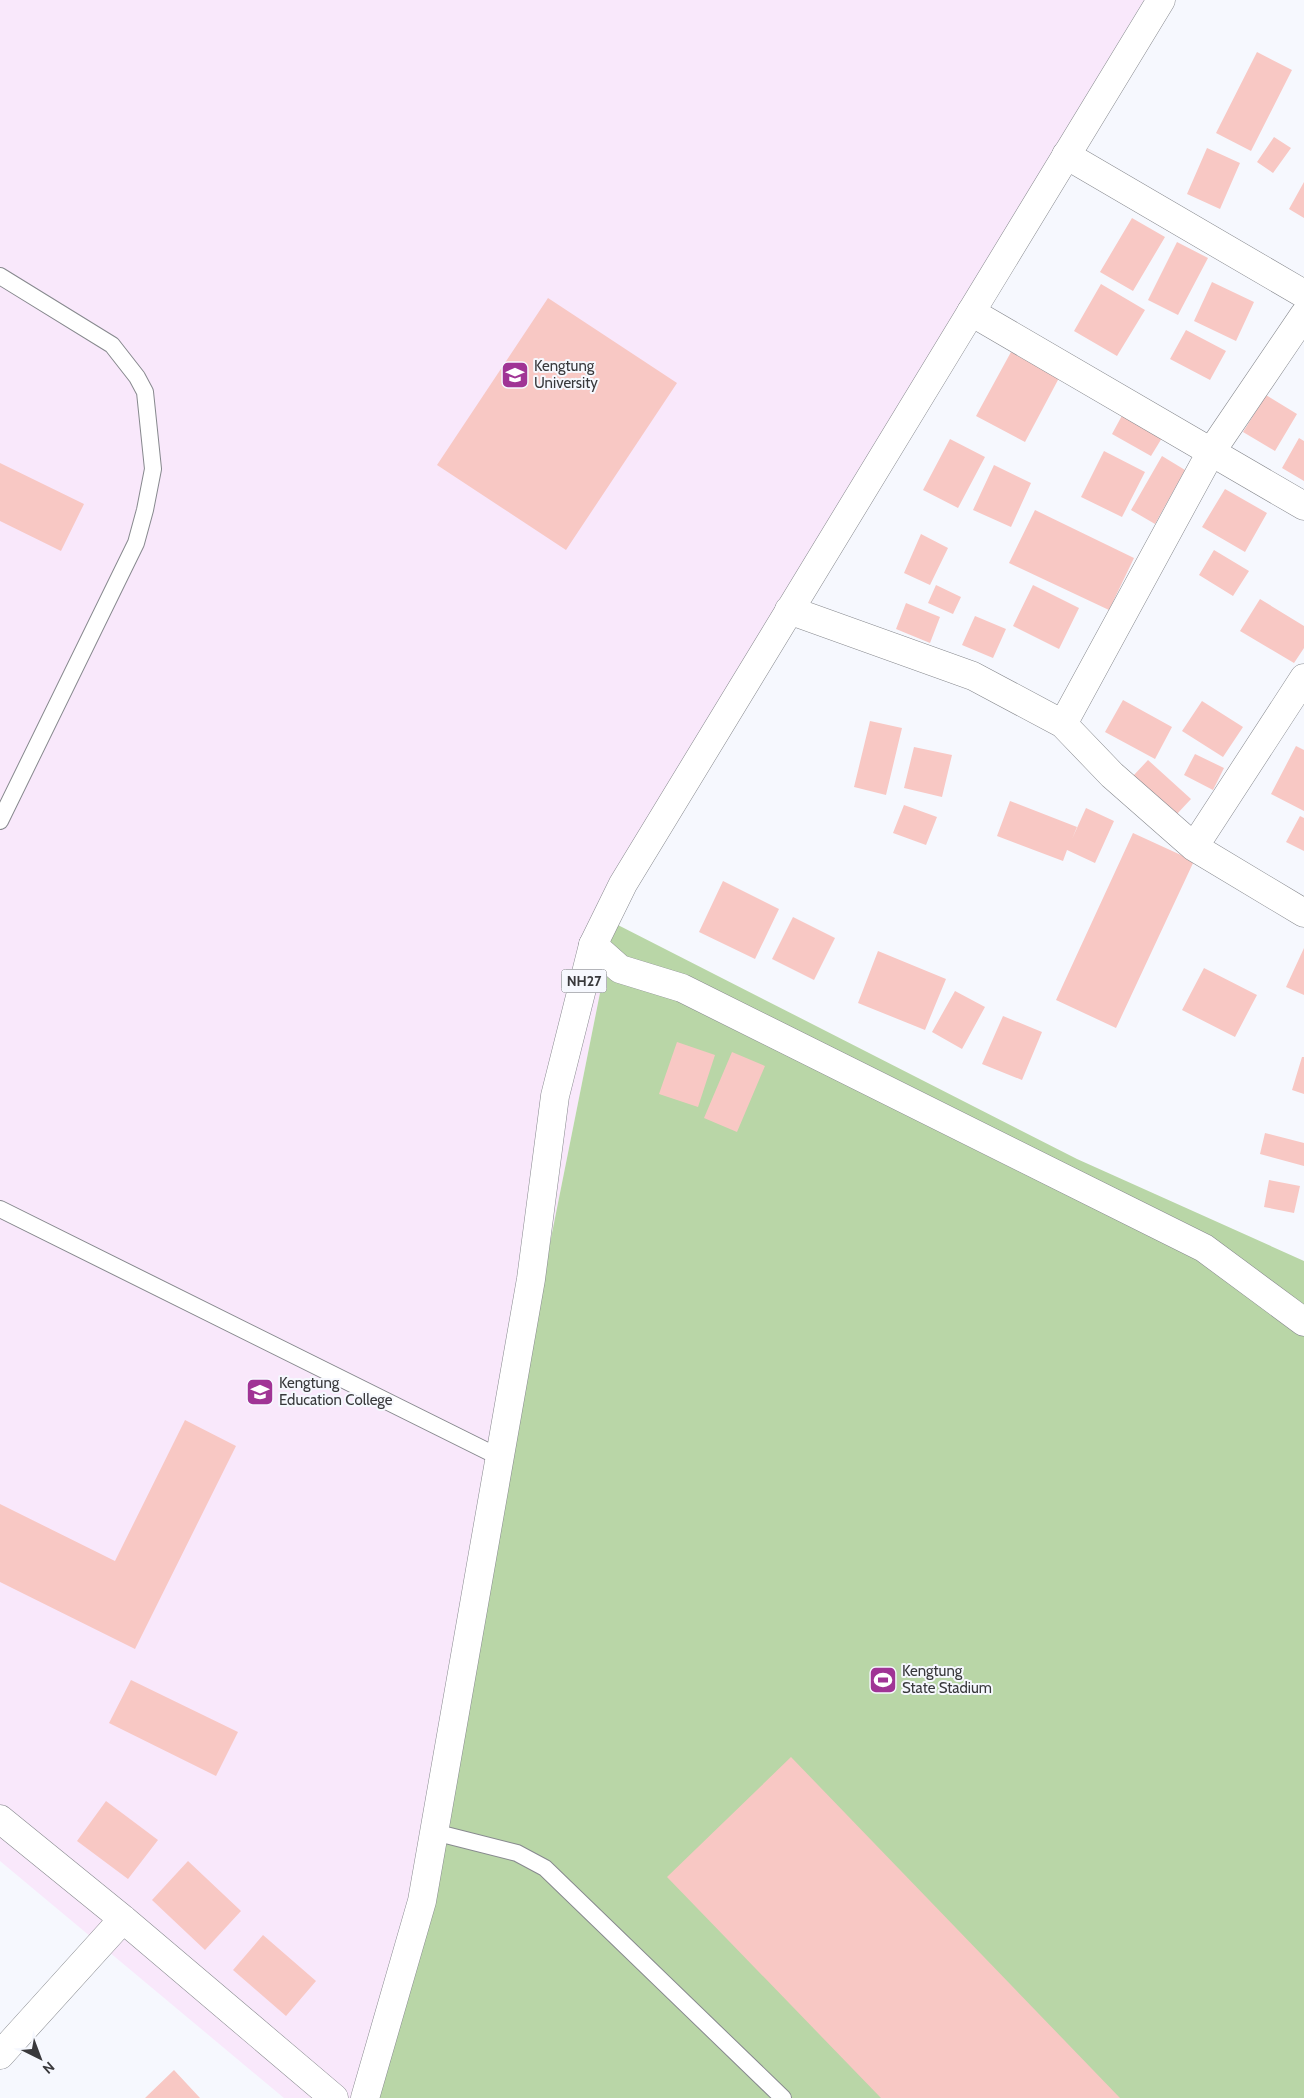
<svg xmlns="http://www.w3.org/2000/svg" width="1304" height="2098" viewBox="0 0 1304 2098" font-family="Cabin,sans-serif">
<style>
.education{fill:#f9e8fb}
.pitch{fill:#b9d6a7}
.building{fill:#f8c8c4}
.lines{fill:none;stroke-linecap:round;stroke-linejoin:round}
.lane-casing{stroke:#87898e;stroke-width:18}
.street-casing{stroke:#87898e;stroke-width:29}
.highway-casing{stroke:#87898e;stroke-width:29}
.lane{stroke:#fff;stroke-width:16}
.street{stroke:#fff;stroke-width:28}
.highway{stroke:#fff;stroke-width:28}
.labels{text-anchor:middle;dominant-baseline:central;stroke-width:4;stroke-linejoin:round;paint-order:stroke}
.shield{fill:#f6f8fe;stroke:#727276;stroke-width:1}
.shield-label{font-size:14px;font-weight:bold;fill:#39393c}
.poi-label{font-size:15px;fill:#39393c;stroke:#f6f8fe;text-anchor:start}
</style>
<rect width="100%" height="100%" fill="#f6f8fe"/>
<path class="education" d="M0 0H1144L705 725 614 923 379 2098H284L0 1861Z"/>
<path class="pitch" d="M614 923 1077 1159 1304 1261V2098H379Z"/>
<path class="building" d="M1257 52 1292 70 1251 151 1216 133Z
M1274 137 1291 148 1273 173 1257 162Z
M1207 148 1240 163 1220 209 1187 194Z
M1304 182V218L1289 209Z
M1132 218 1165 237 1133 291 1100 272Z
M1177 242 1208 258 1178 315 1148 300Z
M1212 282 1254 302 1236 341 1194 321Z
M1101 284 1145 310 1117 356 1074 331Z
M548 298 677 383 566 550 437 465Z
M1186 330 1226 351 1210 380 1170 359Z
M1011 352 1059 378 1025 442 976 416Z
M1266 395 1297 414 1275 451 1243 432Z
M1125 410 1165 433 1151 456 1112 434Z
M1299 438 1304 441V481L1282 468Z
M950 439 985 457 958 508 923 490Z
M1104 451 1145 472 1122 517 1081 497Z
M1162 456 1185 470 1155 524 1131 510Z
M0 463 84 504 61 551 0 521Z
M994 465 1031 483 1011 527 973 510Z
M1225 489 1267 513 1245 552 1202 527Z
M1035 510 1134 558 1109 610 1009 563Z
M921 534 948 548 930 585 904 573Z
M1214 550 1249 571 1233 596 1199 575Z
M936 585 961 597 953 614 928 603Z
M1033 585 1079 608 1059 649 1013 626Z
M1260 599 1304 626V648L1294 663 1240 631Z
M906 603 940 617 930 643 896 629Z
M975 616 1006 629 993 658 962 645Z
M1123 700 1172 727 1155 759 1105 732Z
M1202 701 1243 727 1223 757 1182 731Z
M870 721 902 728 886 795 854 787Z
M1296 746 1304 750V811L1271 794Z
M914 747 952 755 942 797 904 788Z
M1195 754 1224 768 1213 790 1184 775Z
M1148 760 1191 799 1176 815 1133 776Z
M1010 801 1077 827 1072 839 1086 808 1114 821 1095 863 1067 850 1063 861 997 836Z
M904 805 937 817 926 845 893 833Z
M1300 816 1304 818V851L1286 842Z
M1133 833 1194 861 1116 1028 1056 1000Z
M723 881 779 909 755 959 699 932Z
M793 917 835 938 814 980 772 959Z
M1304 948V995L1286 987Z
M878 951 946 979 925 1030 858 1003Z
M1204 968 1257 995 1235 1037 1182 1010Z
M955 991 985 1007 962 1049 932 1032Z
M1003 1016 1042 1032 1022 1080 982 1064Z
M677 1042 715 1055 698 1107 659 1094Z
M732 1052 765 1066 737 1132 704 1118Z
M1302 1057H1304V1094L1292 1090Z
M1265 1133 1304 1143V1166L1260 1154Z
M1269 1180 1300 1186 1294 1213 1264 1207Z
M185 1420 236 1446 135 1649 0 1582V1504L115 1561Z
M131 1680 238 1732 216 1776 109 1723Z
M791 1757 1120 2098H881L667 1877Z
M106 1801 158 1840 128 1879 77 1841Z
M188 1861 241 1911 205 1950 152 1900Z
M263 1935 316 1981 286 2016 233 1970Z
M174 2070 200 2098H145Z"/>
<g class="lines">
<g class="lane-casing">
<path id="lane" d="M0 276 112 345 137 377 145 392 153 469 145 510 136 543 0 821
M0 1209 499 1457
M434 1832 517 1853 545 1868 783 2098"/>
</g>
<g class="street-casing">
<path id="street" d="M1066 155 1304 294
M971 312 1304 506
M789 610 973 676 1063 724 1112 775 1194 847 1304 913
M1063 724 1211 452 1304 315
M1194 847 1304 678
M593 945 620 969 682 988 1204 1248 1304 1322
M0 1819 123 1919 334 2098
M0 2055 123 1919"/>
</g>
<g class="highway-casing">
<path id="highway" d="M365 2098 422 1901 531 1279 555 1096 593 945 623 884 1161 0"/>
</g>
<use href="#lane" class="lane"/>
<use href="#street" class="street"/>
<use href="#highway" class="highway"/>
</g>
<defs>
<g id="university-square" transform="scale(1.4375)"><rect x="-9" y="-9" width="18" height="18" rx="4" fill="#a03495" stroke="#f6f8fe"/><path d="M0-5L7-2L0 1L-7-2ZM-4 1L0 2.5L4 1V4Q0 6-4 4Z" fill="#fff"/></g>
<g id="stadium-square" transform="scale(1.4375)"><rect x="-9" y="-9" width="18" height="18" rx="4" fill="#a03495" stroke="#f6f8fe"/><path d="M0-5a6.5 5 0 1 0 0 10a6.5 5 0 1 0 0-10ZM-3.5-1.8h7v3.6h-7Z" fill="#fff"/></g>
</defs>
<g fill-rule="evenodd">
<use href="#university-square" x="515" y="375"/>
<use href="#university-square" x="260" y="1392"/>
<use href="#stadium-square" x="883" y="1680"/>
</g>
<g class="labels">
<rect class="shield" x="561.5" y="969.5" width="45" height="23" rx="4"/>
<g class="shield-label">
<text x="584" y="981">NH27</text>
</g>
<g class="poi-label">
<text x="534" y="366">Kengtung<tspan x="534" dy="17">University</tspan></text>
<text x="279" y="1383">Kengtung<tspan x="279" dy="17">Education College</tspan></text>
<text x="902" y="1671">Kengtung<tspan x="902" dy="17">State Stadium</tspan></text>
</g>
</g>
<g transform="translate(40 2058) rotate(138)" stroke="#f6f8fe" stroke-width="4" paint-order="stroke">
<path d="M0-4L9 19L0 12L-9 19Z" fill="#39393c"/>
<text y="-8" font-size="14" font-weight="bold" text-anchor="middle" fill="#39393c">N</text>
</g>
</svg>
